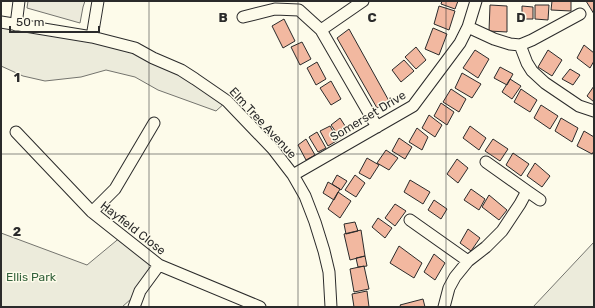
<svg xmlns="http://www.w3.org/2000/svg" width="595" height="308" viewBox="0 0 595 308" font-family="Rubik,sans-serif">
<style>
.green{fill:#ecebdb;stroke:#74746e}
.parking{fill:#eceadb;stroke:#74746e}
.building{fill:#f2b8a0;stroke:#2b2b2b}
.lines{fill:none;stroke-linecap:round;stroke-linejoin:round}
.street-casing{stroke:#2b2b2b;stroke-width:13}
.street{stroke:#fdfbea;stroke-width:11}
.grid{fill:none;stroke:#2b2b2b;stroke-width:1;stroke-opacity:0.55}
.labels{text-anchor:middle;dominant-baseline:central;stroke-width:3;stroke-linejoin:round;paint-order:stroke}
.street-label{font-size:12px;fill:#2b2b2b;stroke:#fdfbea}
.park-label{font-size:12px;fill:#34623c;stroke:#fdfbea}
.grid-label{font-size:13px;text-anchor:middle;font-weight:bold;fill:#2b2b2b;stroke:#fdfbea;stroke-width:3;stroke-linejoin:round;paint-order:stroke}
</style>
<rect width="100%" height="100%" fill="#fdfbea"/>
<path class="green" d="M1 21 128 45 227 101 216 111 158 90 135 77 106 70 81 77 45 81 23 76 1 66Z
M1 233 87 265 122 236 159 265 140 291 122 307H1Z
M594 242V307H533Z"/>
<path class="parking" d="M28 1H85L83 7 80 23 27 8Z"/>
<path class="building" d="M442 1H458L455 9 441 4Z
M552 1H571V11L551 10Z
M586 1H594V14Z
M490 5 507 6V32L489 31Z
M535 5H549L548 20 535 19Z
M439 6 455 11 449 30 434 24Z
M522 6 533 7V19H522Z
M284 19 295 41 283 48 272 26Z
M433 28 447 34 439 55 425 49Z
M349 29 389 101 377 108 337 38Z
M302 42 311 59 300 65 291 47Z
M584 45 594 53V61L590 68 577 58Z
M416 47 426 60 416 69 405 57Z
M475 50 489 59 478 78 463 68Z
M548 50 562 60 552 76 538 67Z
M404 60 414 71 401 82 392 70Z
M317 62 326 79 316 85 307 68Z
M500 67 513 74 507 85 494 78Z
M570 69 580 75 573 85 562 79Z
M462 73 481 84 472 98 455 88Z
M510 79 521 86 512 99 502 92Z
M331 81 341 99 331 105 320 88Z
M594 86V102L587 96Z
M451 89 466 99 459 112 443 102Z
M521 89 537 100 530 112 514 102Z
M441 103 454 112 447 125 434 116Z
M541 105 558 116 550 129 534 118Z
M429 115 442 125 435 137 422 128Z
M340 118 349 132 340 138 331 125Z
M561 118 578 128 572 142 555 131Z
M330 126 338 140 328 146 320 131Z
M470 126 486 138 479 150 463 138Z
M417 128 428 137 422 150 409 142Z
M584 131 594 137V151L592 154 577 146Z
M317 132 326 148 318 152 309 137Z
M399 138 412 147 405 159 392 151Z
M306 139 315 155 306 160 298 145Z
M493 139 508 149 500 161 485 151Z
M386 150 398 158 389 170 377 163Z
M513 153 529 164 521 176 506 165Z
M367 158 379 165 370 179 359 173Z
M457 159 468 168 458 183 447 174Z
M535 163 550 176 542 187 527 176Z
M337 175 347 181 341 190 332 184Z
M355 175 365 183 356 197 345 190Z
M410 180 430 192 423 204 404 192Z
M328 182 340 189 334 200 323 193Z
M471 189 485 199 479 210 464 200Z
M338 192 351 201 340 218 328 209Z
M489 195 507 210 499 220 482 207Z
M434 200 447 209 441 219 428 210Z
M395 204 406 211 395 226 385 218Z
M378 218 392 228 385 238 372 227Z
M355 222 358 231 346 234 344 224Z
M468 229 480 238 471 251 460 243Z
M361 230 365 256 350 260 344 234Z
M399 246 422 263 414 278 390 263Z
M434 254 445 263 435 280 424 272Z
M365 256 367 266 358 267 356 258Z
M364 266 369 289 354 292 350 269Z
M367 291 369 307H354L352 294Z
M423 299 425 307H401L400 305Z"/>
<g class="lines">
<g class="street-casing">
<path id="street" d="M243 17 275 9 299 10 321 30 377 127
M1 22 92 37 135 48 153 58 181 70 195 79 227 101 273 149 293 175 305 196 315 222 324 251 329 272 331 307
M16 25 19 1
M468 27 494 39 510 44 520 45 532 40 580 14
M321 30 363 1
M92 37 98 1
M520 45 527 63 532 71 545 83 579 106 594 111
M16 132 92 212 159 265 260 307
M293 175 413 106 460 43 468 27 476 1
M527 191 540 200
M92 212 115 189 154 123
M410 220 468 261
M134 307 140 291 159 265
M444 307 449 288 455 277 468 261 486 247 502 231 520 204 527 191 486 162"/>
</g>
<use href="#street" class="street"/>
</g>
<path class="grid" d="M149 1V307M298 1V307M446 1V307M1 154H594"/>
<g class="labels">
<g class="street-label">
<text transform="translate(368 116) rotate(-31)">Somerset Drive</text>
<text transform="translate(263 123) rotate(47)">Elm Tree Avenue</text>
<text transform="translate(133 228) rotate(38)">Hayfield Close</text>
</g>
<g class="park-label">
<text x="31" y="277">Ellis Park</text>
</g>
</g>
<g class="grid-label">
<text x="223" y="22">B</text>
<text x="372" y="22">C</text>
<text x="521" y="22">D</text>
<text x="17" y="82">1</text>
<text x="17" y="236">2</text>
</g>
<rect width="595" height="308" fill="none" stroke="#2b2b2b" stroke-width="4"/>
<path d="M10 26v6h89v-6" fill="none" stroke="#2b2b2b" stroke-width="2"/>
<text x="16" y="26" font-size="12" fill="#2b2b2b" stroke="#fdfbea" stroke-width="3" paint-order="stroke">50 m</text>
</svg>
